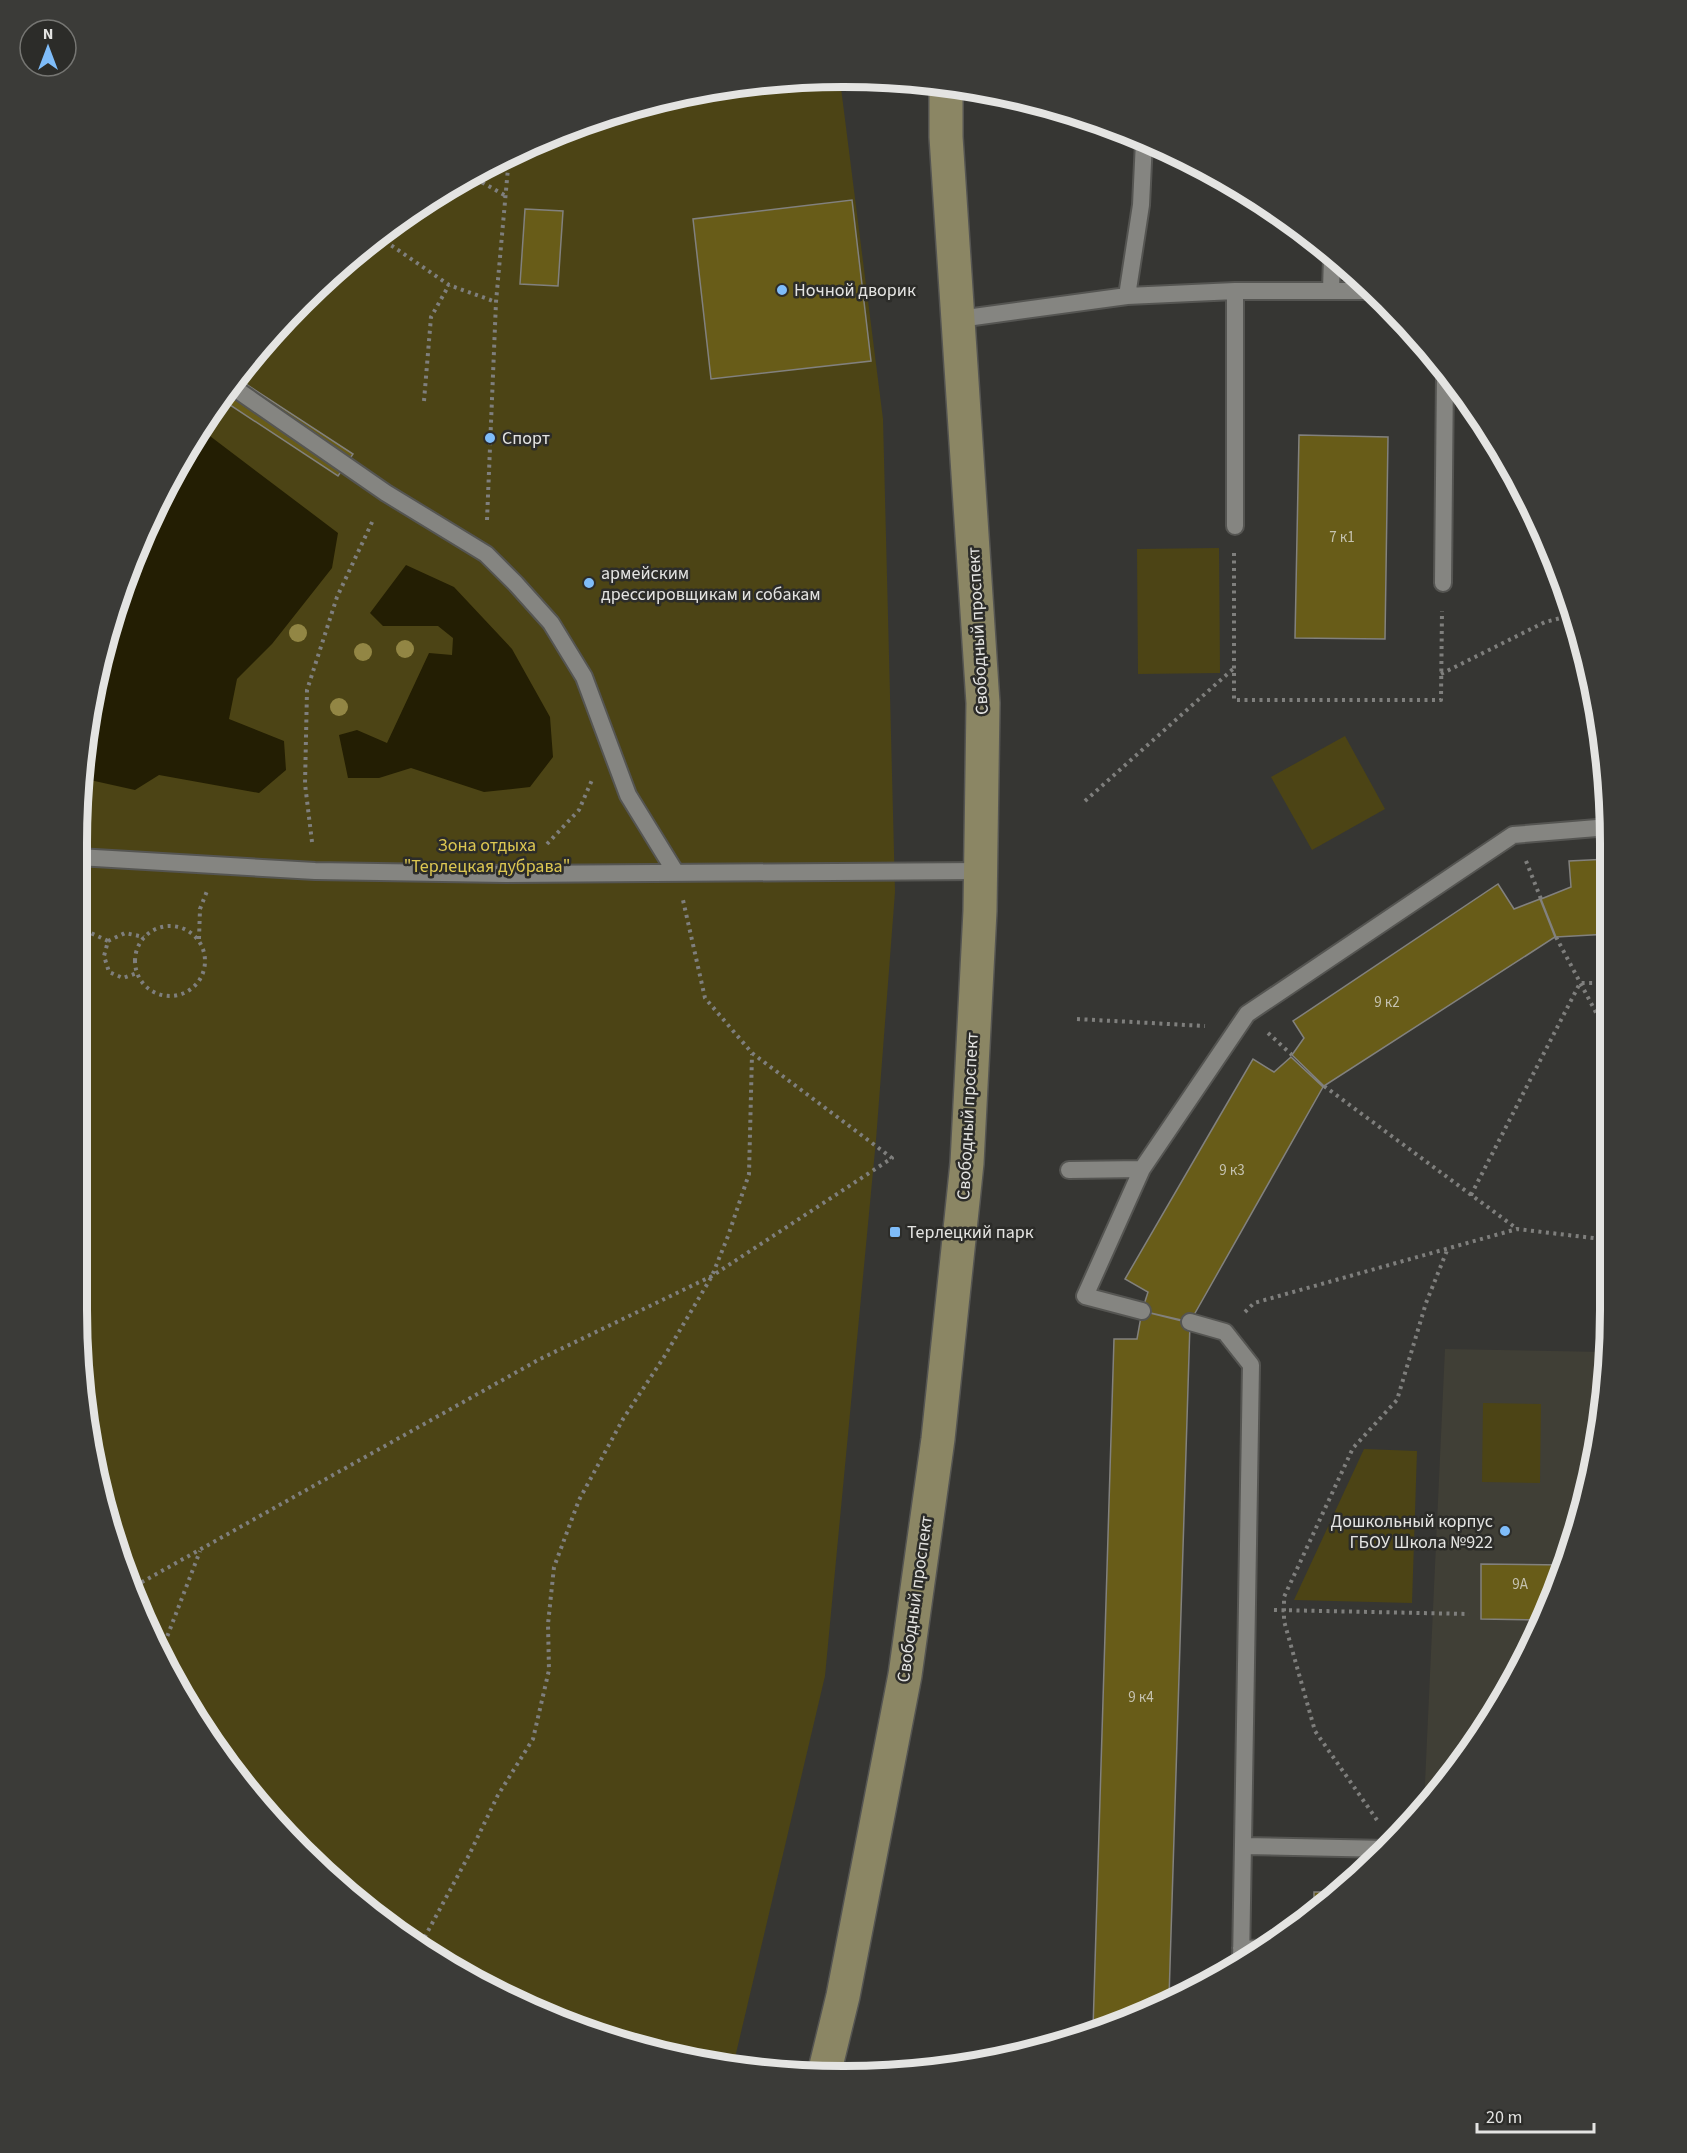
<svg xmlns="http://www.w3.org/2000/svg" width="1687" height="2153" viewBox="0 0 1687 2153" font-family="'Source Sans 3',sans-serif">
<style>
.built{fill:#403f36}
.green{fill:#4c4415}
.water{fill:#231e03}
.building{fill:#685c18;stroke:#82817e;stroke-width:1.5}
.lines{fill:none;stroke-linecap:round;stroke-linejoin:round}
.lane-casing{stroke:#555552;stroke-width:20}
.secondary-casing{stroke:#555552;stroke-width:36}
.path{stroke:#7f7f7d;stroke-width:4;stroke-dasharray:3 4.5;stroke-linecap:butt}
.lane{stroke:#858581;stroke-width:16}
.secondary{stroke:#8b8664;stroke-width:33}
.tree{fill:#928644}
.poi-dot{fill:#7fbdfa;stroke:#2c2c29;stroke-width:2}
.labels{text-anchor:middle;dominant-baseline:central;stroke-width:5;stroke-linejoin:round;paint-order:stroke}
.number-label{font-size:15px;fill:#c5c2b0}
.poi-label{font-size:18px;fill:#e4e4e2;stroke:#2c2c29;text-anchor:start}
.street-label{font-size:18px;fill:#e4e4e2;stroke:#2c2c29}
.park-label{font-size:18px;fill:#ddc751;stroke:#2c2c29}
.rim{fill:none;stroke:#e4e4e2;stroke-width:8}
</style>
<rect width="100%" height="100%" fill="#363633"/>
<path class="built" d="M1445 1349 1606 1352 1596 1459 1552 1603 1481 1736 1424 1805Z"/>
<path class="green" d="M840 80 883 419 895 892 876 1140 825 1676 734 2062 645 2050 460 1974 301 1852 179 1693 103 1508 77 1309 78 794 117 597 156 504 235 376 338 267 460 179 597 117 743 83Z
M1219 548 1220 673 1138 674 1137 549Z
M1345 736 1385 809 1312 850 1271 777Z
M1483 1403 1541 1404 1540 1483 1482 1482Z
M1364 1449 1417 1451 1412 1603 1294 1600Z"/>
<path class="water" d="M202 430 338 533 332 568 272 644 237 679 229 719 284 741 286 770 259 793 159 775 135 790 81 778 117 597 156 504Z
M406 565 454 587 512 649 550 717 553 757 530 787 484 792 411 768 379 778H348L339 735 357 730 387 743 429 653 452 655 453 638 438 626H383L370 613Z"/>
<path class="building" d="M852 200 871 361 711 379 693 219Z
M525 209 563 211 558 286 520 284Z
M235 377 353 454 338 476 221 399Z
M1299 435 1388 437 1385 639 1295 638Z
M1609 859V934L1556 937 1541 899 1571 887 1569 861Z
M1498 884 1514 909 1540 899 1555 937 1324 1086 1292 1055 1304 1038 1293 1021Z
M1291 1057 1323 1087 1190 1322 1142 1311 1148 1292 1125 1279 1218 1119 1253 1059 1274 1072Z
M1142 1311 1190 1323 1169 1998 1093 2029 1114 1339H1137Z
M1588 1432H1598L1596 1459 1587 1488Z
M1481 1564 1564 1565 1552 1603 1543 1620 1481 1619Z
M1314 1892H1333L1314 1907Z"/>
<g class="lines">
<g class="lane-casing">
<path id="lane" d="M1331 291 1332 256
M1127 296 1141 205 1144 141
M959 319 1127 296 1235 291H1370
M230 385 386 493 486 554 516 584 551 623 584 677 628 795 676 873
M1235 526V291
M1443 583 1445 373
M78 857 315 871 505 874 981 871
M1142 1169 1085 1296 1142 1311
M1069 1170 1142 1169 1247 1014 1513 835 1609 827
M1190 1322 1225 1332 1251 1365 1241 1963
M1243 1846 1388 1849
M1241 1948 1260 1949"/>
</g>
<g class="secondary-casing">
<path id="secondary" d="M824 2074 843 1996 905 1675 938 1439 967 1163 980 911 983 703 946 137V87"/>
</g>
<path class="path" d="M469 175 506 196
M379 237 449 285 496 302
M424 401 431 317 449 285
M487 520 496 302 509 157
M1234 553V700H1441L1442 611
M1441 674 1545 622 1573 615
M1085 801 1234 668
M312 842 305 784 307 690 337 597 374 518
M547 844 579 810 592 780
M1526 861 1541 899
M135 961a35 35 0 1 1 70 0a35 35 0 1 1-70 0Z
M78 927 108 941 104 956 109 972 123 978 137 973
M1556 937 1610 1039
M199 939 200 909 207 891
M108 941 125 933 144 937
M1077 1019 1205 1026
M1268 1033 1292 1055
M1324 1086 1516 1228
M1471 1195 1580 983H1609
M1245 1312 1254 1303 1517 1229 1610 1240
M135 1586 540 1359 712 1276 892 1158 752 1053 705 998 683 900
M1274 1610 1469 1614
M162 1650 200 1551
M1377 1820 1315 1731 1284 1621V1597L1353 1448 1397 1400 1426 1303 1448 1248
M421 1944 469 1855 498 1795 533 1739 549 1670 548 1624 554 1567 579 1500 623 1419 664 1357 712 1276 728 1236 749 1174 752 1054"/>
<use href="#lane" class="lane"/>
<use href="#secondary" class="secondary"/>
</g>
<g class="tree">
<circle cx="298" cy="633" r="9"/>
<circle cx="405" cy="649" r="9"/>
<circle cx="363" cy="652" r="9"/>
<circle cx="339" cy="707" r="9"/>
</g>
<g class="poi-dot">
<circle cx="782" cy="290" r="6"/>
<circle cx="490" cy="438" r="6"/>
<circle cx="589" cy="583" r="6"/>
<rect x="889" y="1226" width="12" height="12" rx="3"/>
<circle cx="1505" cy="1531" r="6"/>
</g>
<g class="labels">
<g class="number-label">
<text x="1342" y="537">7 к1</text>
<text x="1387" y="1002">9 к2</text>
<text x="1232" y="1170">9 к3</text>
<text x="1520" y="1584">9А</text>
<text x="1141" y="1697">9 к4</text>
</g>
<g class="poi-label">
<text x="794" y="290">Ночной дворик</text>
<text x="502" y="438">Спорт</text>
<text x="601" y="573">армейским<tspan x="601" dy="21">дрессировщикам и собакам</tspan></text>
<text x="907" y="1232">Терлецкий парк</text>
<text x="1493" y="1521" text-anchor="end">Дошкольный корпус<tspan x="1493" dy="21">ГБОУ Школа №922</tspan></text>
</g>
<g class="street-label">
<text transform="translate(978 631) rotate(-93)">Свободный проспект</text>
<text transform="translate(968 1116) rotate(-87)">Свободный проспект</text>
<text transform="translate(915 1599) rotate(-82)">Свободный проспект</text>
</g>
<g class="park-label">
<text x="487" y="845">Зона отдыха<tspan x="487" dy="21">"Терлецкая дубрава"</tspan></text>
</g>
</g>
<path d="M0 0H1687V2153H0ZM843 87H844A756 756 0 0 1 1600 843V1310A756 756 0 0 1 844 2066H843A756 756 0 0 1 87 1310V843A756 756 0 0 1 843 87Z" fill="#3b3b38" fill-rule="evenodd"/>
<path class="rim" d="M843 87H844A756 756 0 0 1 1600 843V1310A756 756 0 0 1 844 2066H843A756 756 0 0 1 87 1310V843A756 756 0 0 1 843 87Z"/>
<g transform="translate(48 48)"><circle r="28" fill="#2c2c29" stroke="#767673" stroke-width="1.5"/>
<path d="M0-4.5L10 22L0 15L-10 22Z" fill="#7fbdfa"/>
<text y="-9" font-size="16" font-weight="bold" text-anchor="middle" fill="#e4e4e2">N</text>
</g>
<path d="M1477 2123v9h117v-9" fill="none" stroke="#e4e4e2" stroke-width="3"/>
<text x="1486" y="2123" font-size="18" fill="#e4e4e2" stroke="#2c2c29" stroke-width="4.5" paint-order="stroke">20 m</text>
</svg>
